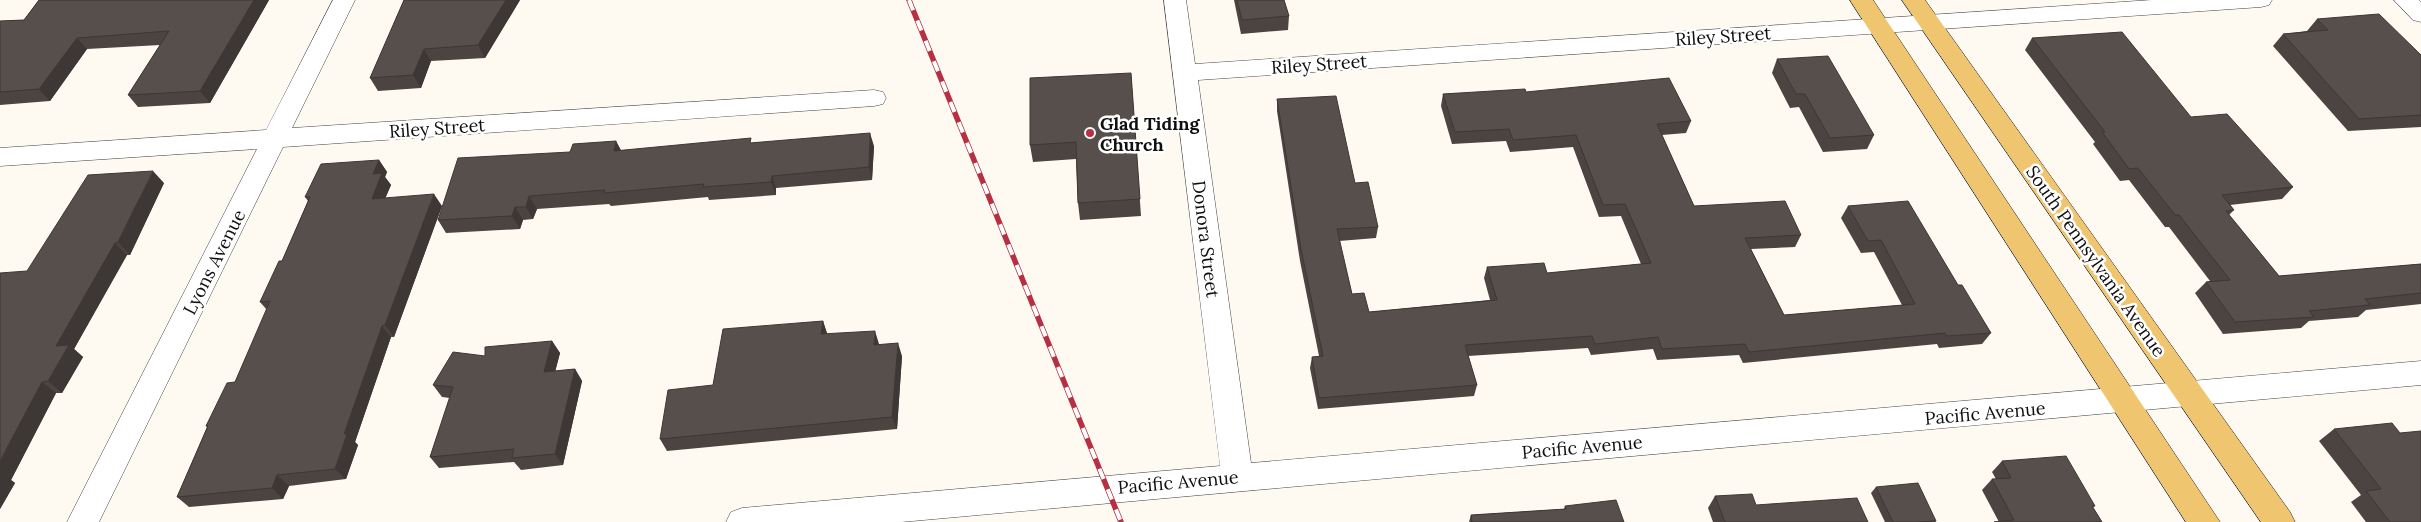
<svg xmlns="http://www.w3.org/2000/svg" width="2421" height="522" viewBox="0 0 2421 522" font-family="Lora,serif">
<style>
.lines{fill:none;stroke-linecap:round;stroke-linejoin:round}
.minor-casing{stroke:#424242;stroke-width:1}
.major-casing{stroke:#202020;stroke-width:1}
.minor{fill:#fff;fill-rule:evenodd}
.major{fill:#efc570;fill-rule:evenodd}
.rail-casing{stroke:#b62f42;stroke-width:5.5}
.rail{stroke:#fff;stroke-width:4;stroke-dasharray:11;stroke-linecap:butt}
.wall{fill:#4b4441}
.shaded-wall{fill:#3d3735}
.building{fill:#574f4c;stroke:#3d3735}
.poi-dot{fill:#b62f42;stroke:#fff;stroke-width:2}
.labels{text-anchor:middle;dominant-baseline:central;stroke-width:5;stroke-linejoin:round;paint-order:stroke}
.street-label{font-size:18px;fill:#0f0f0f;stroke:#fff}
.poi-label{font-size:18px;font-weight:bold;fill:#0f0f0f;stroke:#fff;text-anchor:start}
</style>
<rect width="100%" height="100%" fill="#fefaf2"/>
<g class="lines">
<g class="minor-casing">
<path id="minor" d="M333 0H355L292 128 874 90 883 92 886 98 883 104 874 106 283 147 99 522H67L257 149 0 166V148L266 130Z
M1164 0H1186L1195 64 2152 0H2272L2269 5 2261 7 1198 80 1251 463 2421 361V385L901 522H726L731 512 742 508 1220 466Z
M2394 0H2419L2421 2V22L2413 20Z"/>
</g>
<g class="major-casing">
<path id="major" d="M1850 0H1873L2220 522H2186Z
M1902 0H1925L2290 512 2295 522H2261Z"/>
</g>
<use href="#minor" class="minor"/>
<use href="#major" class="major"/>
<g class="rail-casing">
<path id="rail" d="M909 0 1121 522"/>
</g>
<use href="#rail" class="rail"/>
</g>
<path class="wall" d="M39 0H269L210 103 138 107 128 95 160 45 87 49 50 101 0 105V21L24 20Z
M404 0H520L485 58 431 61 421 88 378 91 370 78Z
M1234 0H1284L1289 16 1288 30 1241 34Z
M2317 19 2421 55V127L2348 131 2273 46 2283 34 2307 31Z
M2032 38 2191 117 2293 187 2282 199 2230 205 2234 210 2229 215 2279 276 2421 264V304L2366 310 2358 317 2309 321 2301 328 2223 334 2195 293 2206 282 2210 281 2169 227H2165L2129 180 2120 181 2093 144 2095 142 2025 50Z
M1777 59 1874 135 1867 149 1823 152 1799 107 1790 108 1772 73Z
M1131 73 1141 216 1080 220 1078 203 1076 159 1033 162 1030 145Z
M1526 92 1691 121 1686 133 1662 135 1694 206 1801 235 1795 247 1751 249 1784 315 1902 305 1874 252 1861 253 1841 218 1848 206 1958 285 1991 333 1982 344 1939 348 1937 344 1743 363 1739 355 1657 360 1653 349 1591 355 1588 348 1468 356 1477 385 1474 396 1318 409 1310 368 1312 357 1319 356 1300 261 1277 111V99L1355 183 1378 227 1376 238 1339 241 1352 294 1369 312 1490 300 1484 278 1487 267 1547 273 1641 264 1621 216 1599 217 1573 147 1510 152 1506 141 1452 144 1441 106 1443 94Z
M616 141 621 151 753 143 874 146 872 180 776 188V195L709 200 708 197 611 206 609 204 537 209 533 219 523 220 520 229 446 233 438 220 570 152Z
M379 160 387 172 385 177 391 185 385 198 442 206 394 337H391L355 442 358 445 346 479 289 486 283 499 189 507 177 497 207 427 206 426 235 382 267 310 260 302 282 261 308 201 305 197Z
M164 183 130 255H127L74 349 83 357 62 393H56L11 480 15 483 0 509 27 271Z
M823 321 827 334 879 344 902 356 897 429 667 451 660 439 713 385Z
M552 341 560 353 555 371 575 369 582 381 563 465 521 470 514 462 439 468 430 457 450 398 442 397 433 385Z
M2334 429 2400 433 2421 522H2366L2351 502 2361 495 2319 441Z
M2002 461 2095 506 2093 507 2102 522H1999L1982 490 1992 479H1996L1992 472Z
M1876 487 1936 521 1935 522H1885L1871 493Z
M1715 496 1756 505 1868 522H1713L1708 508Z
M1565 506 1624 522H1469L1471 515 1564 509Z"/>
<path class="shaded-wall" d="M254 0H269L210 103 200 91Z
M506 0H520L485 58 478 45Z
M77 38 87 49 50 101 39 89Z
M424 49 431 61 421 88 413 75Z
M870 133 874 146 872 180 869 167Z
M616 141 623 154 614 151Z
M379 160 387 172 385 177 391 185 380 211 372 199 373 174Z
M153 171 164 183 130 255 118 242Z
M772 176 776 188V195L771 182Z
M434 194 442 206 394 337 385 325Z
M529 196 537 209 533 219 526 207Z
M515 207 523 220 520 229 512 216Z
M115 243 127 255 74 349 83 357 62 393 48 381 56 346Z
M823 321 827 333 826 347 821 334Z
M382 326 391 337 355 442 358 445 346 479 335 469 344 434Z
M875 331 879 344 878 357 874 345Z
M552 341 560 353 552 384 544 372Z
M898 343 902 356 897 429 892 417Z
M575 369 582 381 563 465 555 454Z
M42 382 56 393 11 480 15 483 0 509V461Z
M277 475 289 486 283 499 272 488Z"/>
<path class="building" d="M39 0H254L200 91 128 95 169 31 77 38 39 89 0 92V21L24 20Z
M404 0H506L478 45 424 49 413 75 370 78Z
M1237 0H1284L1289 16 1242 20Z
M2379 14 2421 55V115L2359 119 2283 34 2328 30 2317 19Z
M2122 32 2191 117 2227 114 2293 187 2222 195 2234 210 2226 211 2279 276 2421 264V293L2365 299 2370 305 2309 311 2314 317 2235 322 2206 282 2230 280 2179 215H2175L2138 168 2129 169 2102 132H2105L2032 38Z
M1828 56 1874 135 1830 138 1805 94H1796L1777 59Z
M1131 73 1140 199 1078 203 1076 142 1030 145V78Z
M1669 78 1691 121 1657 124 1694 206 1785 201 1801 235 1745 238 1784 315 1915 304 1881 240 1868 241 1848 206 1908 201 1958 285H1962L1991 333 1947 336 1945 333 1749 352 1745 344 1662 349 1658 337 1595 344 1592 336 1465 345 1477 385 1319 398 1312 357 1323 356 1301 249 1277 99 1336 96 1355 183 1368 182 1378 227 1337 229 1352 294 1364 293 1369 312 1497 300 1487 267 1544 263 1547 273 1651 263 1625 204 1603 205 1576 135 1513 140 1509 129 1455 132 1443 94 1525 89 1526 92Z
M870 133 869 167 772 176 771 182 703 187 704 184 604 193 605 190 529 196 526 207H515L512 216 438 220 458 158 570 152 573 144 616 141 614 151 751 138 750 143Z
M379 160 373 174 382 173 372 199 434 194 385 325 382 326 344 434H347L335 469 277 475 272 488 177 497 208 426H206L227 383 235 382 270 301 260 302 279 261H282L310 197H305L321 164Z
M153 171 118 242 115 243 56 346 69 345 48 381 42 382 0 461V273L27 271 88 175Z
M823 321 821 334 875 331 874 345 898 343 892 417 660 439 668 390 713 385 723 329Z
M552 341 544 372 575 369 555 454 512 458 514 449 430 457 453 387 433 385 453 352 485 356V347Z
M2392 423 2400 433 2421 431V522H2390L2366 491 2381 489 2334 429Z
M2066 456 2095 506H2092L2102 522H1994L2014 520 1992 479 2011 478 2002 461Z
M1918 483 1936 521 1918 522H1893L1876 487Z
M1752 494 1756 505 1857 498 1868 522H1725L1715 496Z
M1616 500 1624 522H1472L1471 515 1566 509 1565 506Z"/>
<circle class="poi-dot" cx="1090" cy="133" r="5"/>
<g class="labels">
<g class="street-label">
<text transform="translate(1723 36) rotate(-4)">Riley Street</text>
<text transform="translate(1319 64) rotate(-4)">Riley Street</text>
<text transform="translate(437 128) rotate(-4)">Riley Street</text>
<text transform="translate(1206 239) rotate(83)">Donora Street</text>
<text transform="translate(2096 261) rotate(55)">South Pennsylvania Avenue</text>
<text transform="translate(214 262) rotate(-63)">Lyons Avenue</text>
<text transform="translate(1985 413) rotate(-5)">Pacific Avenue</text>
<text transform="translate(1582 447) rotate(-5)">Pacific Avenue</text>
<text transform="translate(1178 482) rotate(-5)">Pacific Avenue</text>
</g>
<g class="poi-label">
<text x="1100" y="123">Glad Tiding<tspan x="1100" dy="21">Church</tspan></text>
</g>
</g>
</svg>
